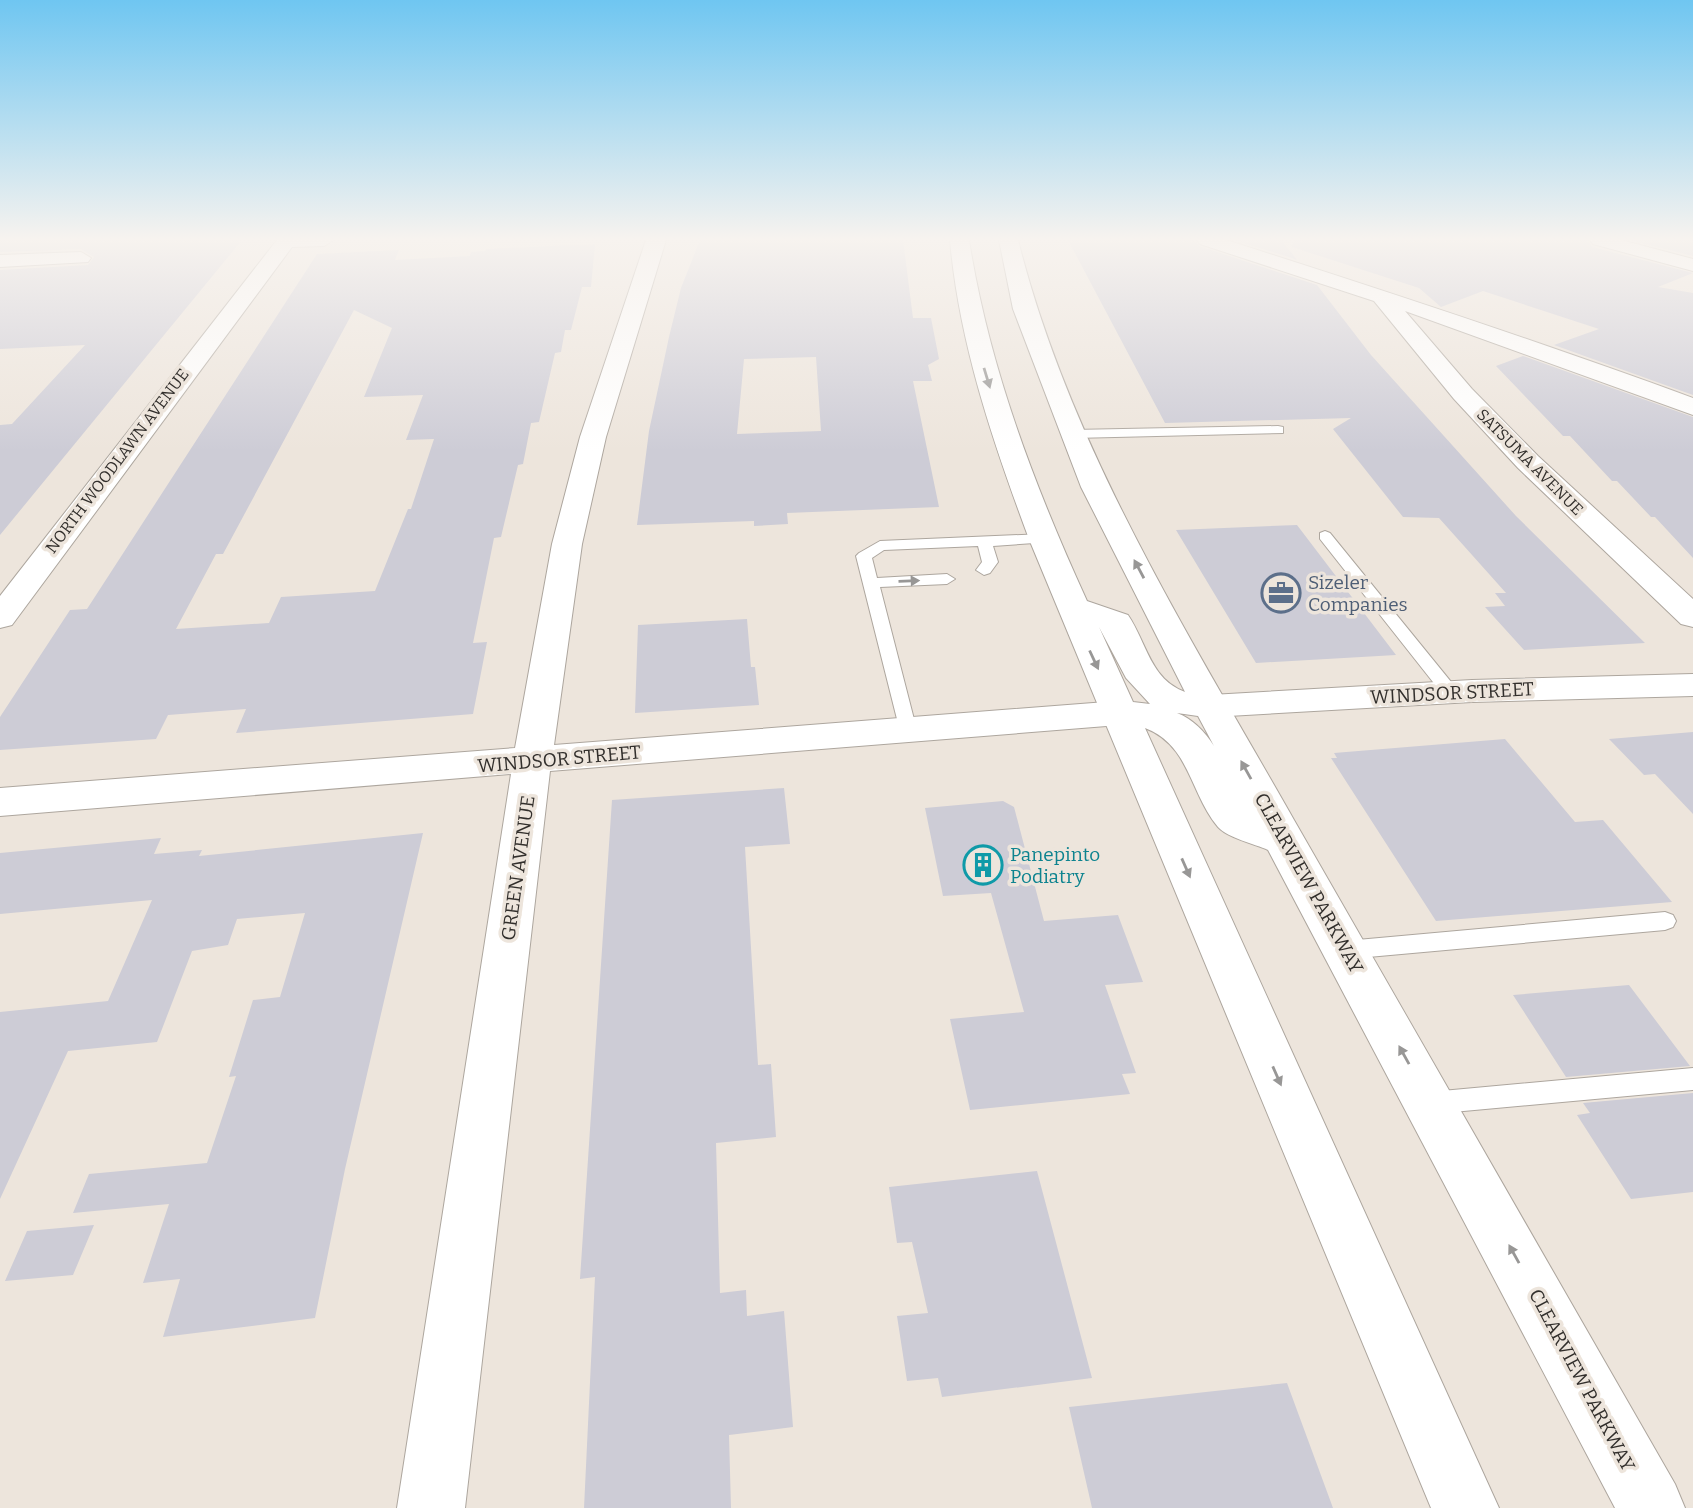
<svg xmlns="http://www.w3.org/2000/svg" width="1693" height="1508" viewBox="0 0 1693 1508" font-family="Bitter,serif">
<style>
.building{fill:#cdccd6;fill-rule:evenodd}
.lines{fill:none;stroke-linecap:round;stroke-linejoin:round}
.service-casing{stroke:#ada69e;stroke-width:2}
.minor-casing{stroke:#ada69e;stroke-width:2}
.trunk-casing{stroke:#ada69e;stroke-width:2}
.service{fill:#fff;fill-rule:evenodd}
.minor{fill:#fff;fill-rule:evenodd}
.trunk{fill:#fff;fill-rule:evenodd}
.oneway{fill:#989796}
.labels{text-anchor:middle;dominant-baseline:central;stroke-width:7;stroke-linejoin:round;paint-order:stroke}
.far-street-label{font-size:16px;fill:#322f2c;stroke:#ede5dc}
.service-label{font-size:19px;fill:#4e5e75;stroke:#ede5dc;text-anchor:start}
.street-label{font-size:19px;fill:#322f2c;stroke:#ede5dc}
.culture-label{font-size:19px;fill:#0d838f;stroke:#ede5dc;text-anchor:start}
</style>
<rect width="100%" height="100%" fill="#ede5dc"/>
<path class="building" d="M0 240H242L0 535V425L12 424 85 345 0 349V270L88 265 94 257 81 249 0 252Z
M700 240H903L913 318H931L939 359 928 365 932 381H913L939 507 787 513 788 524 754 526V521L637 525 649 431 669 337 681 288ZM816 357 821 431 737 434 744 359Z
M1068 240H1194L1199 246 1317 285 1371 355 1516 516 1645 643 1524 650 1485 607 1505 606 1495 593H1506L1439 518 1403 517 1333 429 1351 418 1165 423Z
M1234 240H1281L1297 260 1286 256Z
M1293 240H1587L1592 247 1693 273 1658 287 1693 293V395L1554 345 1599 329 1483 291 1441 307 1419 288 1292 247Z
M1630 240H1693V256Z
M595 244 591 287H582L571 330H565L561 352 555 353 539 422 531 423 523 464 518 465 501 537 494 538 473 643 487 642 473 714 236 733 246 709 168 715 156 739 0 750V717L70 610 87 609 317 254 399 250 395 260 470 256 471 252 485 251 486 249ZM354 310 392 328 364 397 423 395 406 440 434 439 411 509H408L375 591 281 597 269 623 176 629 216 554H223L244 515Z
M1523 356 1693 417V558L1655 517H1651L1617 481H1612L1570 436H1563L1496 366Z
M1297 525 1396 655 1256 663 1176 530Z
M747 619 751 667H755L759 705 635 713 638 625Z
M1693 732V814L1655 774 1644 775 1609 739Z
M1505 739 1575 822 1603 820 1672 902 1436 921 1331 758H1337L1334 753Z
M784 788 790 844 745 847 758 1065 771 1064 776 1137 716 1143 720 1293 746 1290 747 1316 784 1311 793 1427 729 1435 731 1508H584L595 1277 580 1279 612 800Z
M1003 801 1014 807 1044 921 1118 915 1143 982 1105 985 1136 1073 1122 1074 1130 1094 970 1110 950 1019 1024 1012 991 893 943 896 925 808Z
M423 833 345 1169 315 1318 163 1337 180 1279 143 1283 169 1204 73 1213 89 1174 207 1163 236 1076 229 1077 253 1000 280 997 305 913 237 919 228 945 192 951 157 1042 68 1051 0 1199V1012L108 1001 152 900 0 914V853L161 838 154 854 202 850 199 856Z
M1629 985 1690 1066 1566 1077 1513 995Z
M1693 1093V1192L1631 1199 1577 1115 1590 1113 1583 1103Z
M1037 1171 1092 1378 942 1397 938 1378 907 1381 897 1316 928 1313 912 1242 897 1243 889 1187Z
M94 1225 73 1275 5 1281 27 1231Z
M1287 1383 1333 1508H1092L1069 1407Z"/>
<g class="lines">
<g class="service-casing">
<path id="service" d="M1278 426 1283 427V433L1073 438 1066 434 1073 430Z
M1325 531 1330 533 1456 688 1459 692 1456 696H1444L1320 539V533Z
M1044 534 1052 539 1049 542 993 546 998 562 990 573 984 575 976 570 982 562 978 546 884 550 872 558 877 578 947 574 955 579 947 584 880 587 917 731 908 737 901 735 856 556 859 553 880 541Z
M1665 912 1673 915 1676 921 1673 927 1665 930 1346 959 1338 956 1335 950 1338 944 1346 941Z
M1693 1068V1090L1431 1114 1422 1111 1418 1103 1422 1095 1431 1092Z"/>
</g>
<g class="minor-casing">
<path id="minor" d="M277 240H334L324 246 292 247 12 625 0 628V596Z
M646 240H666L606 437 582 544 554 745 1119 701 1132 705 1137 713 1132 721 1119 725 550 771 465 1508H397L511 774 0 816V788L515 748 552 544 580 437Z
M1197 240H1226C1383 290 1538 341 1693 398V415L1405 311 1472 389 1538 456 1693 599V627L1681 624 1518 468 1454 399 1374 301 1200 244Z
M1590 240H1621L1693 259V271L1593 244Z
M81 252 91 258 88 262 0 267V255Z
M1693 674V696L1472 702 1211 717 1198 714 1193 706 1198 698 1211 695 1472 680Z"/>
</g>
<g class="trunk-casing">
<path id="trunk" d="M950 240H969C989 367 1034 485 1087 601L1128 615C1147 643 1150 679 1185 692L1081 487 1013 309 999 240H1018C1070 448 1189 635 1294 820 1421 1041 1548 1263 1675 1484L1685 1508H1615L1268 850C1255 844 1228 838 1218 827 1190 794 1190 745 1145 728L1499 1508H1431L1029 539C993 442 959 343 950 240ZM1099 627 1126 678 1150 704 1133 702ZM1177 713 1198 716 1214 746C1205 732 1193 719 1177 713Z"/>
</g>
<use href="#service" class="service"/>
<use href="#minor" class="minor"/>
<use href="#trunk" class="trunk"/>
</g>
<defs><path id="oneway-solid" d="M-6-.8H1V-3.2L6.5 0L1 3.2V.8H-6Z" transform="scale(1.75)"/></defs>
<g class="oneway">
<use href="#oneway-solid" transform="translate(987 378) rotate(73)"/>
<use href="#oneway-solid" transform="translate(1139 569) rotate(-118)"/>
<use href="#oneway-solid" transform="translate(909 581) rotate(-2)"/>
<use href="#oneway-solid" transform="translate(1094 660) rotate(65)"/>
<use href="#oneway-solid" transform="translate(1246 770) rotate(-119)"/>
<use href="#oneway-solid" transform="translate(1186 868) rotate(66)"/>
<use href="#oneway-solid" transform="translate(1404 1055) rotate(-119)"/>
<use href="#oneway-solid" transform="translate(1277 1076) rotate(66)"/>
<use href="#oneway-solid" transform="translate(1514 1254) rotate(-119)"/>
</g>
<linearGradient id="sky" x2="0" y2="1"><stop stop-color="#6fc6f1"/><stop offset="0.53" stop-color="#f7f3ef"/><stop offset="1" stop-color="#f7f3ef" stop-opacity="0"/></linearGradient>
<rect width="1693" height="451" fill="url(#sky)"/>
<defs>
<g id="office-ring" transform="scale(2.0125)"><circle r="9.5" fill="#ede5dc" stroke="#5c6f8a" stroke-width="1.5"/><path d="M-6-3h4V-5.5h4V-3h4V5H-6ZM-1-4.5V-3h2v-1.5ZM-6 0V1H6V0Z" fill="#5c6f8a"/></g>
<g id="building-ring" transform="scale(2.0125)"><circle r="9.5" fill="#ede5dc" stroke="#0f9aa8" stroke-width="1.5"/><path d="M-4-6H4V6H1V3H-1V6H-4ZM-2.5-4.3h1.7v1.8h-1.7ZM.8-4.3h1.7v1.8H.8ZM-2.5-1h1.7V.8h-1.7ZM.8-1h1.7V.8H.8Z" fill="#0f9aa8"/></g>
</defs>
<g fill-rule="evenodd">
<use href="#office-ring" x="1281" y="593"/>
<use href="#building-ring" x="983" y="865"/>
</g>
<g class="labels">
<g class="far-street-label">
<text transform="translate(117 461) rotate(-53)">NORTH WOODLAWN AVENUE</text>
<text transform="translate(1530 462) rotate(45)">SATSUMA AVENUE</text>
</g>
<g class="service-label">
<text x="1308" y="582">Sizeler<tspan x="1308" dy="22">Companies</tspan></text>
</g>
<g class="street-label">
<text transform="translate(1452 693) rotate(-3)">WINDSOR STREET</text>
<text transform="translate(559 759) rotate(-5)">WINDSOR STREET</text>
<text transform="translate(518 868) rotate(-82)">GREEN AVENUE</text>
<text transform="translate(1309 883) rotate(61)">CLEARVIEW PARKWAY</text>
<text transform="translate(1582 1380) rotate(62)">CLEARVIEW PARKWAY</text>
</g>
<g class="culture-label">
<text x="1010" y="854">Panepinto<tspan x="1010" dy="22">Podiatry</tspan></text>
</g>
</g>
</svg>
